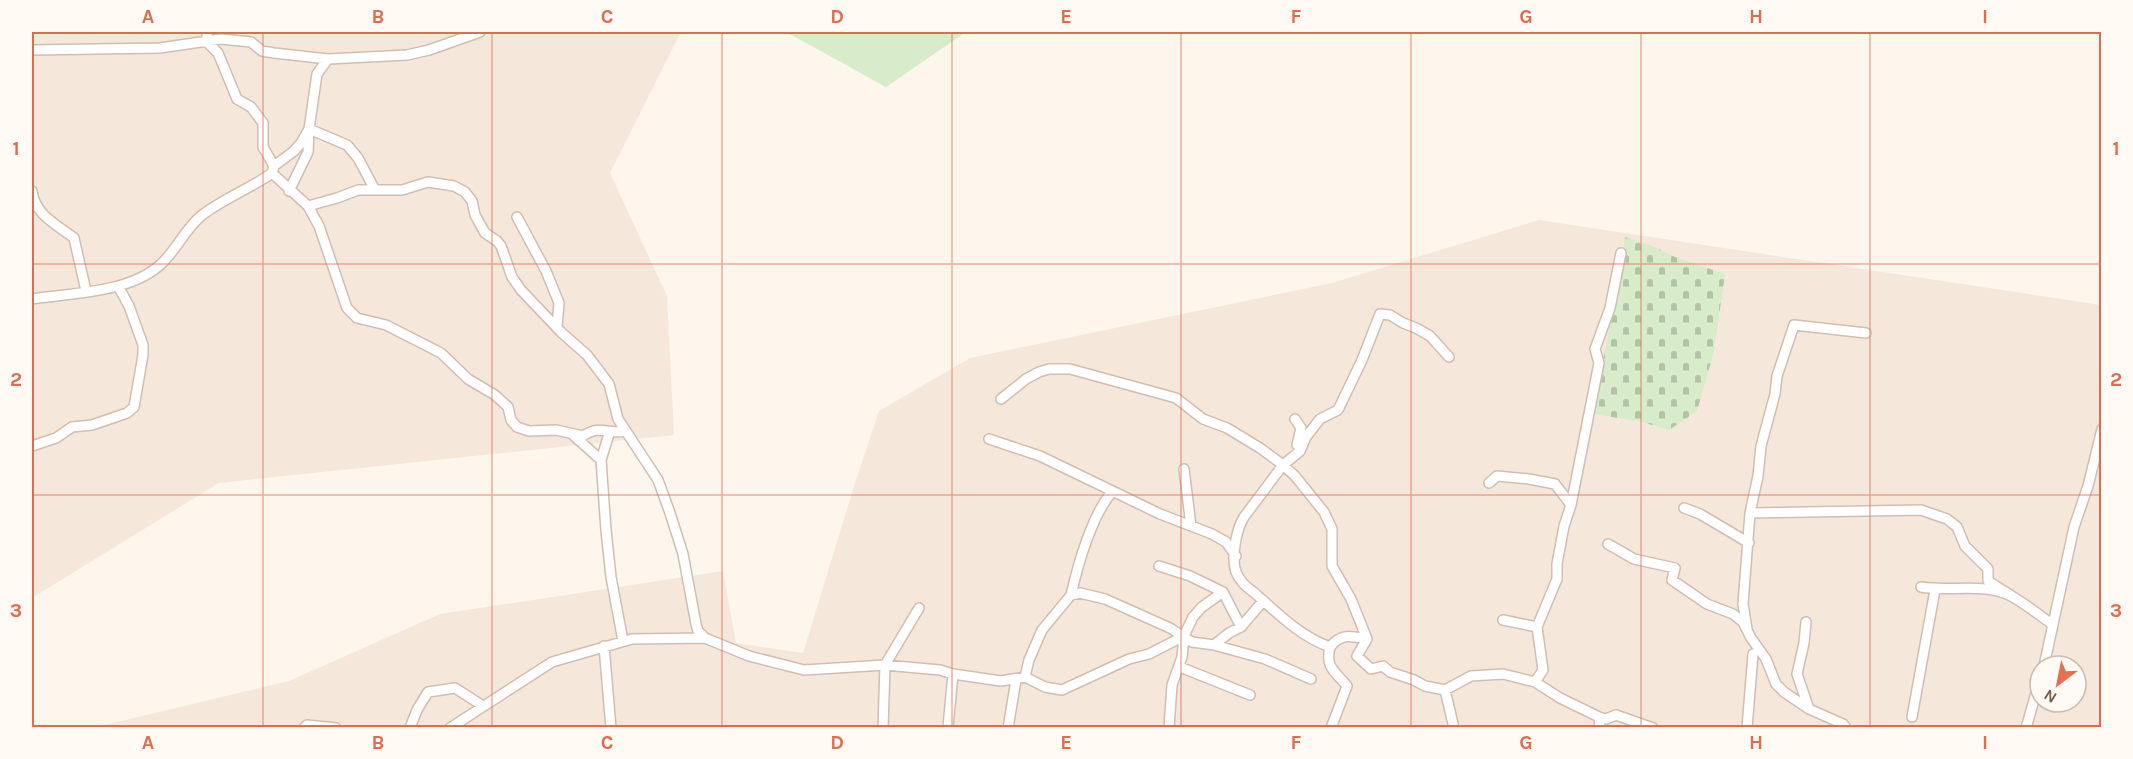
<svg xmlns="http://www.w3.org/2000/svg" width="2133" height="759" viewBox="0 0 2133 759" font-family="Karla,sans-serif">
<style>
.residential{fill:#f5e8da;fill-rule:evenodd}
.grass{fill:#d8ecc9}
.cemetery{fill:url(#cemetery-stones)}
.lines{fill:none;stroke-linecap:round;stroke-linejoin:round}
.minor-casing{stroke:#d1beb0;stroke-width:12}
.minor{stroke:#fff;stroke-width:9}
.grid{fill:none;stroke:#dc6d51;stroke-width:1.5;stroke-opacity:0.55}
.neatline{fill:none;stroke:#dc6d51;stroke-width:2}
.grid-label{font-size:20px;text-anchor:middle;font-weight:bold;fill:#dc6d51}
</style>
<defs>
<pattern id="cemetery-stones" width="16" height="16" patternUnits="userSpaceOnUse" patternTransform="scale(1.5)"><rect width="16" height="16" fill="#d8ecc9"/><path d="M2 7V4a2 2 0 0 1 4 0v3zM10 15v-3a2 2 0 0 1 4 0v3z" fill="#b4c2a5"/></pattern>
</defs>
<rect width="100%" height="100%" fill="#fdf6ec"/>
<path class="residential" d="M32 32H681L610 173 667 296 674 435 219 483 32 598Z
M1539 220 2101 305V727L92 728 289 681 440 614 723 571 736 643 803 653 855 483 879 411 970 358 1332 283ZM2040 666H2076V702H2040Z"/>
<path class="grass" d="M786 32H966L886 87Z"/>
<path class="cemetery" d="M1625 237 1650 245 1675 257 1725 274 1714 351 1697 411 1669 430 1642 422 1594 414Z"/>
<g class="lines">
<g class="minor-casing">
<path id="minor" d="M207 32V42L218 53 237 99 251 107 263 123V147L274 166
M32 50 160 48 221 39 251 42 262 51 274 53 328 59 407 55 429 50 480 32
M272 173 308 206 337 198 358 190H402L428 182 454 186 465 192 472 201 475 215 485 233 497 241 501 246 512 277 521 290 562 333 587 355 609 384 618 419 658 480 670 513 683 554 696 624 698 631 705 638
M32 191C35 215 56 224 74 238L86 291
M289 191 308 152 309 129 347 145 358 158 375 190
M308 206 319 226 347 308 357 318 386 325 441 353 468 379 495 395 508 407 511 420 517 427 529 431 556 430 583 436C601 424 606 435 625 431
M517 217 546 271 559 303 557 327
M32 299C71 293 129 293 160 265 176 251 185 229 201 216 224 198 250 189 272 173L274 166 294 151 301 143 309 129 317 74 328 59
M1449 357 1430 336 1416 328 1403 323 1390 315 1380 314 1362 360 1338 410 1320 419 1306 437 1300 451 1283 465 1244 517C1236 530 1231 558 1236 572 1241 584 1249 588 1258 596 1280 616 1302 637 1330 647 1341 633 1350 636 1367 639L1357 656 1371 669 1383 666 1390 672 1414 680 1425 686 1445 690 1471 676 1503 674 1535 682 1560 698 1599 717 1600 728
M1001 399 1026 379 1039 372 1049 369H1070L1176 398 1203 419 1227 428 1260 448 1283 465 1295 476 1324 512 1332 529V566L1351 599 1367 639
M1295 419 1301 428 1297 445
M610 431 601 460 606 530 611 577 623 641
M573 435 601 460
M989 439 1040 456 1160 514 1212 534 1226 542 1236 556
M32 446 56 438 72 427 92 425 127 413 134 407 143 355V345L129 306 118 286
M1184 469 1191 526
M1489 483 1497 476 1529 479 1555 484 1571 505
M1684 508 1700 514 1749 543
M1750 513 1921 510 1947 519 1957 527 1965 546 1988 569V581L2012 596
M1608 544 1634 559 1675 568 1672 580 1707 604 1733 614 1743 622 1751 638 1766 659 1776 684 1784 692 1809 709 1843 724 1846 728
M1159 566 1190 576 1223 592
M1921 587C1950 592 1986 582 2013 597 2027 605 2039 615 2052 624
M1071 595C1078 564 1092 515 1112 492
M1503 620 1537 627
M1806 622 1804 643 1797 674 1809 709
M1747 629 1743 604 1750 513 1758 476 1761 446 1775 394 1777 376 1794 325 1866 333
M1214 645 1265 659 1311 679
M604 646 611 728
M1330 647C1325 668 1335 671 1347 686L1331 728
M2044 666 2074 527 2088 486 2102 429
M1180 667 1250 695
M1025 677 1029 660 1042 630 1071 595 1080 593 1105 599 1170 628 1192 642 1214 645 1229 633 1241 627
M1535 682 1543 670 1537 627 1557 579V564L1564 526 1571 505 1599 363 1595 349 1610 308 1621 253
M1445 690 1454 728
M1599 717 1606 719 1616 715 1653 728
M1912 717 1935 590
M948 727 953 674
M304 728 307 725 336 728
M410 728 417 710 428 692 455 688 483 706
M450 728 552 662 632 639 705 638 749 656 804 670 885 665 940 670 953 674 1001 681 1025 677 1045 687 1062 690 1129 659 1149 654 1184 636 1193 617 1202 607 1223 592 1241 627 1263 601
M883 728 885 665 919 608
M1008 728 1016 680
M1169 728 1172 685 1182 657 1184 636
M1747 728 1753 654
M2026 728 2040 679"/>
</g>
<use href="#minor" class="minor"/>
</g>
<path class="grid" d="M263 32V728M492 32V728M722 32V728M952 32V728M1181 32V728M1411 32V728M1641 32V728M1870 32V728M32 264H2102M32 495H2102"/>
<rect width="2133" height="759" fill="none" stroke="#fffaf3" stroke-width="66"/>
<g transform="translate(2058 684) rotate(212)"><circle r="28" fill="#fffaf3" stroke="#cabbb1" stroke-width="1.5"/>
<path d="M0-4.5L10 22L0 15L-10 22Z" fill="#e76f51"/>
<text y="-9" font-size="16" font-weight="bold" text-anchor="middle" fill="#7a5c4d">N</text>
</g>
<rect x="33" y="33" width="2067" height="693" class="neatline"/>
<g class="grid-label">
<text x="148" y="23">A</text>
<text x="378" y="23">B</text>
<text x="607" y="23">C</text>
<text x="837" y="23">D</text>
<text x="1066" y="23">E</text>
<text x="1296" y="23">F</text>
<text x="1526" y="23">G</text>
<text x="1756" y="23">H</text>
<text x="1985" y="23">I</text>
<text x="16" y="155">1</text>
<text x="2116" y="155">1</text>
<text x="16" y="386">2</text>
<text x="2116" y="386">2</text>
<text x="16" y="617">3</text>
<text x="2116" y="617">3</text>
<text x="148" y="749">A</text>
<text x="378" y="749">B</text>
<text x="607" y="749">C</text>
<text x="837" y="749">D</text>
<text x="1066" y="749">E</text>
<text x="1296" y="749">F</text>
<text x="1526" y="749">G</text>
<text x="1756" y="749">H</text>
<text x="1985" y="749">I</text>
</g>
</svg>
